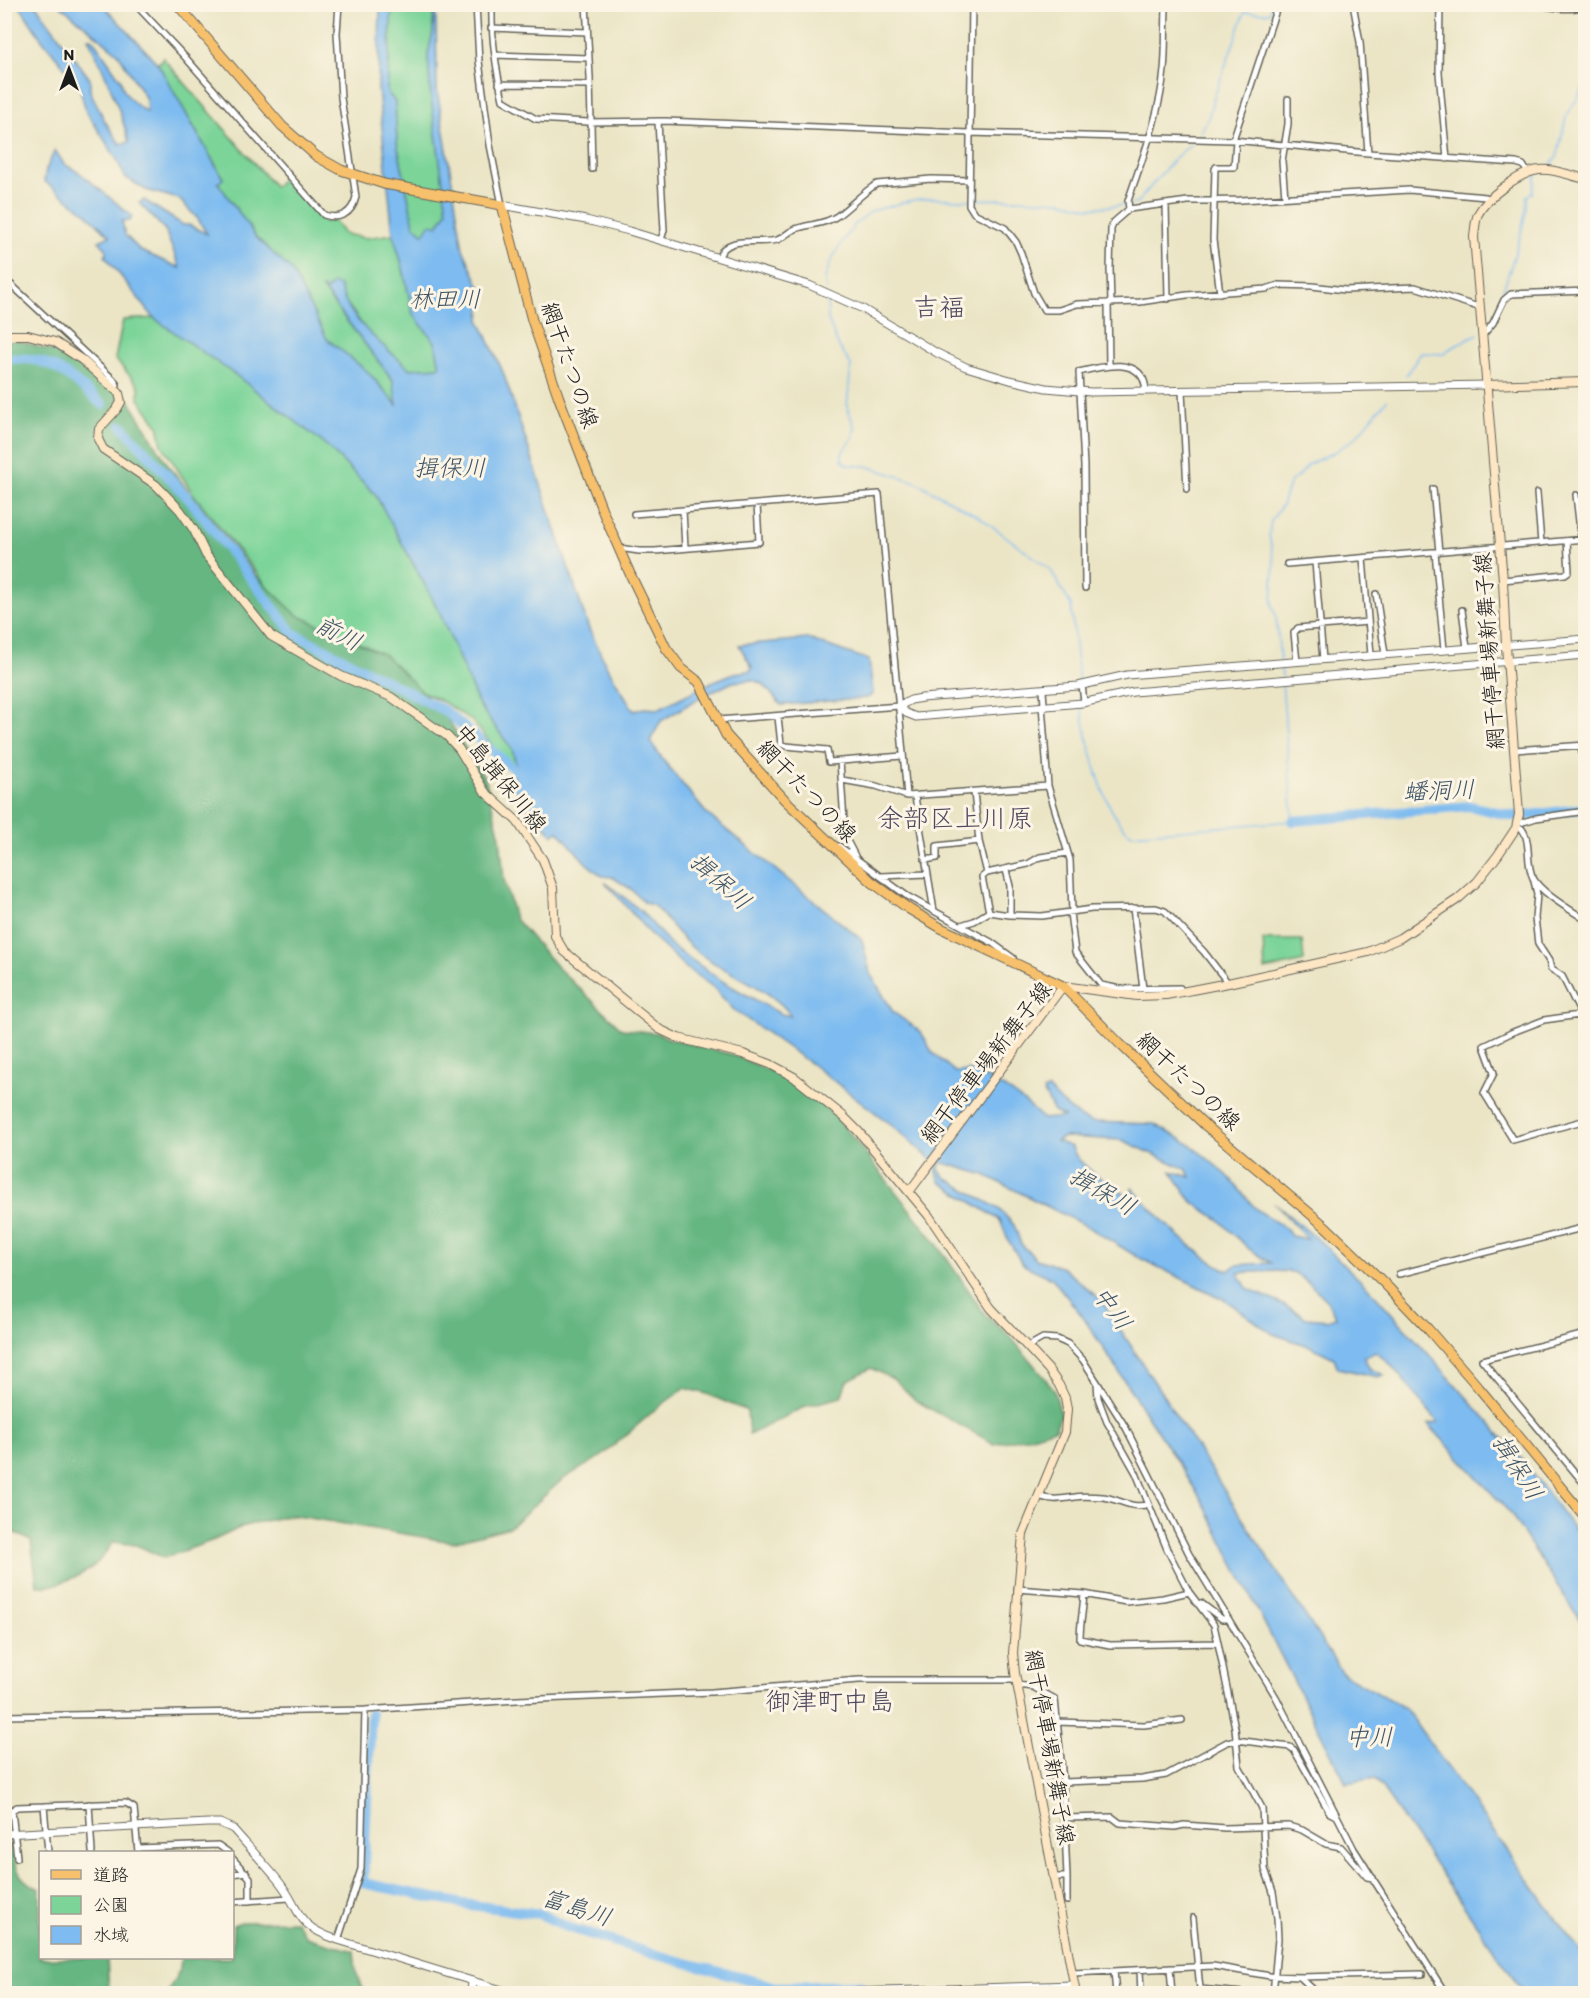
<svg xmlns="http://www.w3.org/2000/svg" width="1590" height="1998" viewBox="0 0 1590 1998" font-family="Itim,'Klee One',sans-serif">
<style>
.green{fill:#7cd499;stroke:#4c785a;stroke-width:1.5}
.forest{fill:#65b681;stroke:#40694e;stroke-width:1.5}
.water{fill:#7dbbf0;stroke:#4c6c86;stroke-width:1.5;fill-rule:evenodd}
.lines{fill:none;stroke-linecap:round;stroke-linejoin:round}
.stream{stroke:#7dbbf0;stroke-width:1.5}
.river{stroke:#7dbbf0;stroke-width:10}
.minor-casing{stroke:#646258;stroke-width:8}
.tertiary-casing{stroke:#646258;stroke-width:9}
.secondary-casing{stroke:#646258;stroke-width:10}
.primary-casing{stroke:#646258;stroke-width:11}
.minor{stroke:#fff;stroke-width:5}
.tertiary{stroke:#fff;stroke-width:7}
.secondary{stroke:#fce6c4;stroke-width:8}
.primary{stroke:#f7c06c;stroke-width:9}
.labels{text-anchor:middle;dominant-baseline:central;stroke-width:6;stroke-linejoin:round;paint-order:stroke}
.street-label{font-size:22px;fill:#1c1c1c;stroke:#fcf5e5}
.water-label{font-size:24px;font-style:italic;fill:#3e5466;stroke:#fcf5e5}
.quarter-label{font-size:26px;fill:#4f495f;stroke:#fcf5e5}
</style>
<rect width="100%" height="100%" fill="#fcf5e5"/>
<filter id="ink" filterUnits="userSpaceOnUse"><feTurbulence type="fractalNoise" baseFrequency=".0167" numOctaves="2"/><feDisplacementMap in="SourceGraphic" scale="12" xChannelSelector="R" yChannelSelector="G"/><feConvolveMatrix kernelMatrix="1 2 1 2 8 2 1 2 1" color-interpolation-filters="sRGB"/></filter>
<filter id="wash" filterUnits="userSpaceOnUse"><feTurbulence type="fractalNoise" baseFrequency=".008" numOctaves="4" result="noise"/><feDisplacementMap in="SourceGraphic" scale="24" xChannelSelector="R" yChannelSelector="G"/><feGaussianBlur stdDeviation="1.35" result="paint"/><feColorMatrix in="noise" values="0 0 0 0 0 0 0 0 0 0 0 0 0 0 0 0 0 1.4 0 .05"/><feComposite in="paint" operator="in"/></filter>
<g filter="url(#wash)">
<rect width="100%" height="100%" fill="#ebe5c6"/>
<path class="green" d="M392 5H434L433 32 428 55 431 99 447 211 438 226 424 234 414 226 397 143 395 102 387 92Z
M163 58 275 187 283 178 325 222 334 220 344 234 366 238 393 234 402 264 413 314 435 342 440 367 410 369 369 334 343 298 322 289 393 380 398 406 368 372 327 339 292 272 256 237 218 183 223 178 158 64Z
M154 318 237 376 326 445 375 494 438 609 479 705 512 749 517 768 512 771 506 766 494 747 472 721 445 703 366 664 282 605 194 495 162 445 158 425 139 399V386L115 359 123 320Z
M1263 940H1302L1304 961 1265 970Z"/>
<path class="forest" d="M4 341H19L65 355 91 376 126 395 168 465 256 576 297 615 385 655 444 713 486 781 500 837 504 879 515 919 557 967 622 1029 657 1033 670 1039 730 1054 788 1078 835 1115 937 1244 986 1316 1009 1335 1054 1389 1061 1415 1055 1429 1032 1436 994 1444 916 1401 895 1380 871 1368 847 1381 841 1397 806 1406 749 1435 747 1411 707 1394 685 1388 656 1409 602 1456 563 1479 510 1527 452 1542 291 1515 244 1526 214 1540 164 1558 136 1545 113 1542C99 1564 90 1572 65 1581 54 1585 48 1588 37 1585L31 1541 18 1534 4 1531Z
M5 1843H10C16 1866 16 1880 40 1889V1958H107L109 1993H5Z
M296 1921 306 1937 354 1951 356 1972 364 1991 377 1993H167L180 1969 181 1958H232L233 1925 241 1922Z"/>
<path class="water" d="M19 5H36L90 79V91L106 123 120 144 129 142C119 105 105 72 88 38H92L121 80C123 95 135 105 147 112L146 99 118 53 60 5H102L105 7 158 64 223 179 218 183 256 237 292 271 327 339 368 372 397 405 393 380 322 288 327 290 333 284 340 286C347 319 385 347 410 369L440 367 435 342 413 314 402 264 393 234 378 89 380 5H392L387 92 395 102 397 143 414 225 424 234 430 224 438 226 447 211 431 99 428 55 433 32 434 5H436L437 89 463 249 482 292 480 321 503 372 589 629 607 667 634 711 644 708 658 709 712 682 734 673 750 671 752 667 739 645 808 639 869 660 873 692 872 695 867 698 781 705 763 684 753 680 733 682 699 698 661 721 650 741 663 760 707 814 862 940 870 973 893 1012 921 1032 932 1052 955 1072C960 1072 966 1071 970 1071 989 1075 1031 1105 1043 1119L1064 1117 1054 1112 1043 1091 1049 1089 1061 1102 1081 1118 1092 1122 1154 1124 1190 1144 1227 1175 1256 1209 1288 1230 1291 1236 1308 1239 1274 1203 1322 1243 1376 1296 1424 1349 1524 1462 1585 1543V1628L1511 1514 1428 1424 1438 1422 1391 1365 1376 1352 1364 1357 1370 1369 1384 1375 1378 1377 1338 1368 1334 1358 1312 1347 1273 1334 1225 1300 1136 1256 1090 1228 985 1175 940 1162 939 1170 946 1178 999 1209 1014 1225 1021 1244 1036 1259 1063 1268 1102 1301 1343 1674 1405 1708 1585 1959V1993H1524L1375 1778 1346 1783 1200 1497 1083 1317 1052 1278 1023 1265 1008 1240 1000 1220 940 1182 934 1162 889 1123 814 1066 734 1010 713 987 686 968 651 935 605 882 641 911 673 947 727 984 781 1014 791 1016C771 986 722 973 695 950 679 937 667 919 653 905L645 903 631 889 612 877 602 876 586 863 558 831 553 835 526 805V798L510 786 517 768 512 749 479 705 438 609 375 494 326 445 237 376 154 318 105 256 107 250 99 241 110 236 85 212 44 181 46 170 55 150 64 164 80 173 132 216 130 221H122L125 235 141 251 180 268 165 230 139 203 144 200 183 225H189L207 234 198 219 179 199 146 190 125 177 116 158 86 111 79 85 40 37ZM1064 1137 1122 1140 1186 1169 1191 1177 1171 1171 1192 1202 1218 1219 1249 1249 1271 1263 1236 1265 1228 1271C1192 1252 1160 1219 1132 1188L1133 1199C1117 1189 1076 1166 1072 1147L1056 1141ZM1249 1272C1263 1272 1278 1270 1292 1272 1298 1273 1324 1296 1327 1301 1330 1307 1333 1312 1336 1317L1327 1320 1306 1318 1292 1309 1247 1288 1238 1273Z"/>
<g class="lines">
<path class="stream" d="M1198 138 1209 116 1213 100 1245 12 1269 13 1272 4
M1549 167 1557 157 1567 114 1581 93 1586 81
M1131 204H1136L1174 159 1195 141
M826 290 825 278 830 263 842 242 856 223 872 211 913 200 933 198 958 200 1015 199 1062 201 1089 208 1126 205
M827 297 828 320 838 345 851 365 847 407 855 428 853 438 842 453V460L848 465 866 466 916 482 981 518 1050 569 1071 605 1079 684
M1498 306C1507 277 1527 224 1527 196L1532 193 1536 175
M1406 375 1421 353 1444 354 1448 350 1478 334
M1280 659 1276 616 1272 605 1274 561 1269 535 1271 521 1282 505 1290 482 1301 474 1309 464 1335 452 1355 438 1387 400
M1281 667 1282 677
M1079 689 1080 699
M1081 707C1087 738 1104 819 1132 834L1293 821 1282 682"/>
<path class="river" d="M4 359C12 359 20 358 28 359 58 362 81 387 103 405
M122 426 190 500 293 633 445 711 515 770 528 773
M1293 821 1469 806 1513 816 1531 815 1586 808
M371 1714 363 1883 463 1904 540 1914 567 1927 653 1954 777 1987 858 1985 866 1989 867 1994"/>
</g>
</g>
<g filter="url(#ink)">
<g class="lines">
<g class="minor-casing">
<path id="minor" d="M135 4 185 57 324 215C340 220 352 214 356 197L341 98 337 33 339 4
M476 4 479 61 490 145 502 205
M492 4C491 36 496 69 503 100L536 119 588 122 665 121 969 133 1233 140 1368 153 1516 163 1523 165 1528 173
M586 4 590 77 592 169
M972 4 969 205 974 213 1005 228 1016 242 1021 253 1034 293 1044 310H1059L1077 304 1140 302 1187 295 1266 289 1279 285 1312 286 1345 290 1415 287 1475 306 1480 305
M1353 4 1360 42 1368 153
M1440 4 1439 73 1447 159
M1534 4C1550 7 1570 12 1586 5
M491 28 587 32
M495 55 589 58
M499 84 589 85
M658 121 664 230 661 240
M1233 140 1278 4
M1285 197 1282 161 1288 124V99
M1166 204 1168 299
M1129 209 1128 201C1142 159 1160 115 1164 70 1166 50 1165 29 1166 9L1164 4
M719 257C726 234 759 245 777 240 783 238 787 233 793 230 806 224 825 225 837 216 850 207 864 191 877 184L931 179 969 180
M4 278 113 379 117 385 115 388
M1220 293 1213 240 1215 169 1216 167H1234L1236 140
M1108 303 1109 365
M1111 303 1110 269 1111 229 1114 222 1129 209 1188 201 1241 200 1409 190 1486 197 1489 199
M1483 335 1493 323 1504 300 1511 294 1586 291
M1182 391 1187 489
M1433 489 1439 552
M1537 493 1541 543
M1576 495 1581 539
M683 510 685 548
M634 514 879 494 907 796 1048 786
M619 548 639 551H655L759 542 757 504
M1435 552 1444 650
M1363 558 1371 655
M1315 562 1323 660
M1287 564 1586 539
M1503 580 1565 574 1569 571 1567 541
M1085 588 1084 466 1079 372C1102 366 1144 355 1146 391
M1376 594 1385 654
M1462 610 1467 648
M1297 662 1294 633 1298 628 1368 622
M1082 685 1084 702
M1043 690 1044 705
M1042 705 1048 786 1070 860 1072 911
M778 717 781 744 786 746 827 750 829 762 902 756
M718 720 899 706
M1581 745 1586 787
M1514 750 1586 745
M840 761 845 837 855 856
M842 780 876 786 907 796
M974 792 979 841 987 873
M915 797 934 911 991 942 1013 958
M1517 824C1534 837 1524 860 1533 878 1541 893 1571 910 1586 920
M1517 824 1536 818 1586 811
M839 846 907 896 934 911
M925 860 937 858V846L979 841
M1006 870 1010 886V915
M881 876 927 874
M1533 877 1537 894 1535 918 1538 944 1549 961 1551 969 1562 976 1586 1024
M1133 908 1143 989
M989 912 982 877 987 873 1028 864 1040 857 1068 853
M1070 913 1075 952 1101 985 1120 989 1180 988 1182 992
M961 925 974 921 989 912 1010 915 1042 916 1092 909 1156 908 1165 911 1204 952 1228 983
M1586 1014 1544 1020 1513 1032 1484 1046 1494 1073 1484 1093 1513 1140 1586 1120
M1399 1274 1586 1227
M1586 1334 1482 1360 1586 1486
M1027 1347 1043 1338 1057 1339 1068 1344 1083 1360 1126 1428 1189 1554 1276 1697 1354 1849 1446 1994
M1097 1382 1098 1398 1107 1422 1136 1473 1167 1549 1189 1592 1214 1625 1218 1643
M1038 1496C1051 1501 1061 1499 1075 1497 1084 1495 1094 1497 1103 1497 1120 1499 1132 1510 1149 1504
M1017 1589 1084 1594 1126 1602 1163 1598 1189 1592
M1084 1594C1083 1610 1080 1624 1080 1639L1110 1645 1218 1643 1235 1728 1239 1766 1262 1808 1265 1869 1273 1892 1277 1918 1278 1939 1273 1994
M1201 1603 1222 1619H1227
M1017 1685 1033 1687 1055 1699 1063 1781 1067 1877H1054
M4 1716 365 1710 517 1700 712 1692 859 1680H1016
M1057 1722 1144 1725 1182 1720
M1037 1783 1142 1779 1166 1775 1227 1742 1236 1740 1290 1747 1294 1750 1330 1813 1336 1816
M89 1804 92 1852
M44 1806 48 1852
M1063 1818 1112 1817 1120 1823 1175 1827 1184 1825 1225 1828 1288 1826 1302 1830 1326 1844 1341 1847 1367 1877 1373 1878
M138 1848 218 1845 228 1852
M17 1858 12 1810 17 1807 126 1803 134 1808 138 1852
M232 1858 250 1878V1901
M232 1874 246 1872
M1067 1877V1901
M232 1902 289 1898
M1193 1918 1200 1989 1253 1994
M338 1940 361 1869 365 1710
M1170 1968 1172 1994
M1140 1970 1141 1994
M1114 1971 1116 1994
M1073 1973 1213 1966 1270 1976 1300 1977 1422 1974
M1300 1977 1318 1994"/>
</g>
<g class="tertiary-casing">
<path id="tertiary" d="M502 205 586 220 629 231 809 285 863 309 937 353 966 367 1010 380 1046 388 1091 392 1487 385
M1586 639 1127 675 1078 686 922 698 911 700 899 706 906 713 916 717 1082 703 1133 692 1586 655
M4 1834 208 1823H220L233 1829C248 1846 263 1862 277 1879 303 1910 291 1924 338 1940L515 1994
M471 1994 472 1981
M790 1994 1075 1985"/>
</g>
<g class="secondary-casing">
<path id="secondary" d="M4 335H28L55 342 82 360 119 393 121 402 117 409 99 429 98 439 103 449 156 485 180 510 194 530 206 555 271 636 341 676 391 697 447 736 459 749 485 792 517 821 543 860 553 888 555 936 564 951 659 1029 678 1038 743 1054 770 1064 794 1077 843 1116 859 1132 929 1216 991 1308 1048 1369 1059 1385 1065 1398 1067 1409 1065 1432 1023 1534 1013 1653 1015 1673 1076 1994
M1487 385 1586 382
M909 1192 1063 986 1137 996 1166 995 1228 983 1368 952 1400 938 1458 899 1477 882 1498 855 1516 828 1519 814 1506 646 1503 580 1474 237C1475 229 1475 221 1478 214 1487 197 1520 172 1539 170 1553 168 1571 176 1586 179"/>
</g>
<g class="primary-casing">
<path id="primary" d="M177 4 282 126 316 156 341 170 384 184 502 205 532 320 559 398 603 512 631 576 666 648 681 668 699 682 726 735 785 800 872 882 909 909 941 928 1063 986 1120 1044 1205 1125 1326 1227 1384 1283 1428 1329 1479 1388 1586 1518"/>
</g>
<use href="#minor" class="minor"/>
<use href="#tertiary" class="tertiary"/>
<use href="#secondary" class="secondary"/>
<use href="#primary" class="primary"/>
</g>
</g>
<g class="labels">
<g class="street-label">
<text transform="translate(570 365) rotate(71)">網干たつの線</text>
<text transform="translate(1489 651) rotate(-94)">網干停車場新舞子線</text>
<text transform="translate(501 778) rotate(51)">中島揖保川線</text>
<text transform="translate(807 791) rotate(46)">網干たつの線</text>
<text transform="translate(986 1062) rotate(-52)">網干停車場新舞子線</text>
<text transform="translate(1189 1081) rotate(43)">網干たつの線</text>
<text transform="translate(1050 1747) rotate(80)">網干停車場新舞子線</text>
</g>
<g class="water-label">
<text x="445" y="298">林田川</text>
<text x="450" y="467">揖保川</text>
<text transform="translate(339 633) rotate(27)">前川</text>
<text transform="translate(1439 790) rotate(-2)">蟠洞川</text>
<text transform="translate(721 881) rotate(42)">揖保川</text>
<text transform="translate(1103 1191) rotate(30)">揖保川</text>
<text transform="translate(1113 1308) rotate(54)">中川</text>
<text transform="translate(1518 1467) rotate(58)">揖保川</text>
<text x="1369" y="1736">中川</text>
<text transform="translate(577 1907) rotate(18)">富島川</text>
</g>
<g class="quarter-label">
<text x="939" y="307">吉福</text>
<text x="955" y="818">余部区上川原</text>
<text x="830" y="1701">御津町中島</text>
</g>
</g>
<rect width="1590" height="1998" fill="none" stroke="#fcf5e5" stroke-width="24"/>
<rect x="39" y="1851" width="195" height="108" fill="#fcf5e5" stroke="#a29e95" stroke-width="1.5"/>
<rect x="51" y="1870" width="30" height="9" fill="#f7c06c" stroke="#a29e95" stroke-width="1.5"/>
<text x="93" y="1881" font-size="18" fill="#1c1c1c">道路</text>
<rect x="51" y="1896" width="30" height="18" fill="#7cd499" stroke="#a29e95" stroke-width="1.5"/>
<text x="93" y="1911" font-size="18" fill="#1c1c1c">公園</text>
<rect x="51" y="1926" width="30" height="18" fill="#7dbbf0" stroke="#a29e95" stroke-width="1.5"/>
<text x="93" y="1941" font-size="18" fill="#1c1c1c">水域</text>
<g transform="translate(69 69)" stroke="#fcf5e5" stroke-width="4.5" paint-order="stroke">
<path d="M0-4.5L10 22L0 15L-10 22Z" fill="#1c1c1c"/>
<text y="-9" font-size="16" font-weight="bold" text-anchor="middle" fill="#1c1c1c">N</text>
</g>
</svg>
